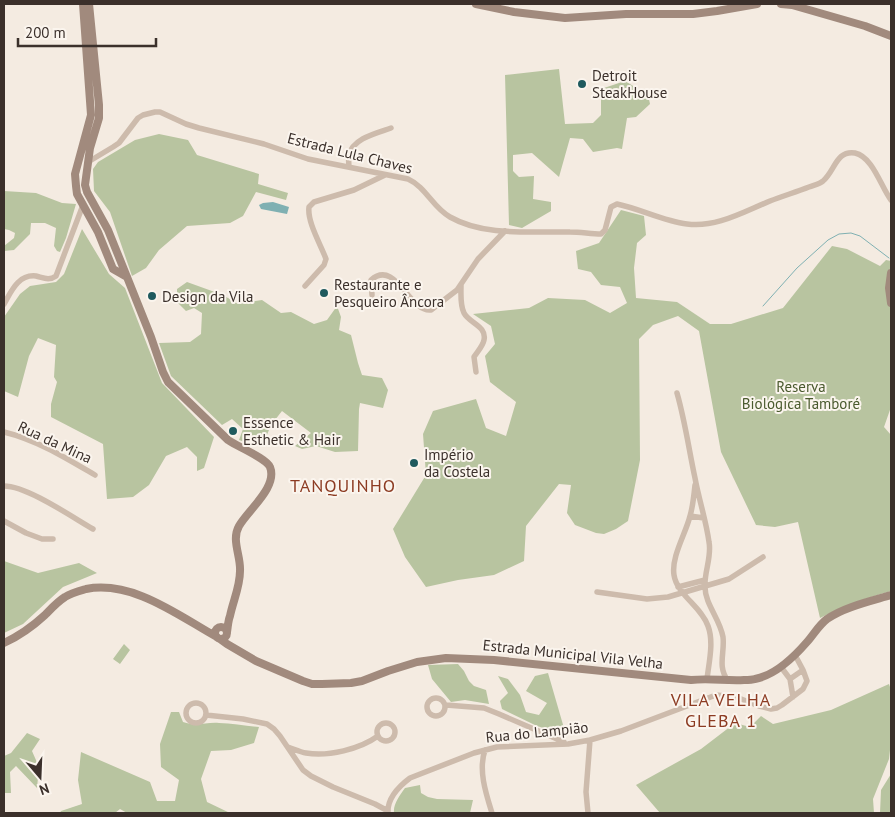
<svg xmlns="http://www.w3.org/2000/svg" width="895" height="817" viewBox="0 0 895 817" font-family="'PT Sans',sans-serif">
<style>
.green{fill:#b8c4a0}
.water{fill:#7fb0b2}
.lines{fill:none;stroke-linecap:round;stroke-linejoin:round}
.stream{stroke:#7fb0b2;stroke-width:1}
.street{stroke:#cdbbac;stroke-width:5.5}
.secondary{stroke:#a18a7d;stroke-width:8}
.poi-dot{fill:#1f5a5e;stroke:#fbf5ee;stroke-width:2}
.labels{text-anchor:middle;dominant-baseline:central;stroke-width:4;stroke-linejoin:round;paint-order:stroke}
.poi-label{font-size:15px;fill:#3b302b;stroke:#fbf5ee;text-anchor:start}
.street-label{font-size:15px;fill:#3b302b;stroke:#fbf5ee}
.park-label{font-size:15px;fill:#4a5a2e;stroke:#fbf5ee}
.quarter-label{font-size:18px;letter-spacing:1px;fill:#8c3b22;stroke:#fbf5ee}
</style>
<rect width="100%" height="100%" fill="#f4ebe1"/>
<path class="green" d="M559 69 565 124 593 123 601 115V89L625 81 648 95 650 104 636 117 627 118 622 149 617 148 593 152 583 139 570 138 559 177 532 153 513 155V171L519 177 534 176 533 199 551 202V211L522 228 509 225 505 75Z
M159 134 188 140 197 155 259 174 258 184 288 193 286 200 256 192 243 216 230 223 187 226 159 250 146 268 132 276 110 212 94 191 93 169 98 162 135 140Z
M4 191 36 193 62 203 76 204 66 238 60 252 57 251 54 246 56 228 45 223H31L30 234 14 250 4 251V246L14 238 15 233 9 230 4 229Z
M621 210 644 216 646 235 637 243 634 268 636 298 677 302 710 324H731L783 308 832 246 847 249 880 266 886 260 891 261V407L884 427 891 435V591C866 598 843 606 820 618L798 522 775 527 756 525 721 452 699 331 678 316 653 325 639 339 640 460 628 521 616 529 604 534 596 533 575 525 567 513 571 485 559 484 526 526 524 561 494 575 458 580 426 587 405 557 393 529 426 475 423 434 433 411 476 399 486 428 506 436 516 402 490 382 485 356 495 344 491 326 473 314 529 308 548 298 585 300 610 313 627 303 620 287 601 285 591 272 578 269 576 251 599 243Z
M82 229 109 274 125 288 162 383 214 437 204 468 197 471V457L187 447 166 456 149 485 133 497 107 499 103 444 51 417V404L57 382 54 377 56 345 38 338 29 356 18 397 4 391V317L20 294 30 286 56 282 64 274Z
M187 282 223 295 238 304 262 300 281 313 291 312 314 324 327 320 337 306 341 317 339 330 351 335 358 363 362 375 382 378 388 390 383 408 360 403 359 409 358 451 335 452 316 446 302 449 295 446 311 433 282 411 271 425 264 442 251 444 239 440 243 429 232 419 222 425 171 376 159 343 190 342 201 334 202 313 194 308 186 311 177 302V289Z
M4 561 38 573 79 563 97 573 63 587 23 624 4 633Z
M124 644 130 650 120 664 113 659Z
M458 664 464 671 469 681 474 686 486 690 489 704 465 700 451 702 432 679 428 665Z
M548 673 566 735 537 726 502 709 500 701 508 693 498 676 508 679 520 695 526 712 539 715 547 703 526 691 535 676Z
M889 684 891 690V741L889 759 873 799 874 813H660L636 785 701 749 735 723 750 727 761 716 773 724 831 710Z
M171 712H179L183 722C197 727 205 722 219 723 232 723 246 726 259 727L254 743 231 750 211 751 201 779 207 802 230 813H127L120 809 115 813H60L61 811 82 804 78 780 81 752 150 782 157 801H175L179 780 161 767 160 744Z
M27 733 40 739 32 751 39 767 37 788 16 766 10 772 11 793H4V756L11 753Z
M891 774V813H880L881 790Z
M420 785 421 793 428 797 437 799 473 800 470 813H394C393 804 400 795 405 788Z"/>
<path class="water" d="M273 202 289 207 287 214 261 209 259 205 263 203Z"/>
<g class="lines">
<path class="stream" d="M763 306 797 268 828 240 839 234 851 233 860 236 889 258"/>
<path class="street" d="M88 162 113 147 119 143 138 118 143 115 155 112H160L186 124 199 128 264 144 308 159 408 179C426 187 433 208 450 217 485 237 532 231 570 232 581 232 591 234 601 234L605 230 611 207 617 204C641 209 663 221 687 224 716 228 743 212 770 201 783 196 796 192 809 187 814 185 820 184 823 181 835 171 836 150 855 153 873 157 881 187 891 200
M349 167C349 164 348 159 349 155 353 138 377 133 391 128
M461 285C461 295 460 305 464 313 469 323 487 326 484 340 483 346 477 352 474 357L476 372
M305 286 324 265 326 259C321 245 307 222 309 207L314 202 354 190 385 175
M372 295 371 280C396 258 409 313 431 310L457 290 478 259 505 231
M4 304C11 292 18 274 36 276 44 278 49 281 56 276L83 205
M677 393C685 421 689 450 695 478 699 500 706 520 709 542 712 557 704 572 705 587 705 604 720 619 723 637 725 653 717 666 728 681
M4 432C37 440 66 458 95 475
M695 485C694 495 693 506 690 516 686 533 671 557 674 575 677 595 701 606 708 626 714 642 709 662 707 679
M4 486C27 486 72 517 93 529
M690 516 704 518
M4 521 26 533 42 539H53
M678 587 705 580
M597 592 647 599 668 597 729 579 763 557
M781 667 790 679 803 670 795 655
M790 679 793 697
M427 707a9 9 0 1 1 18 0a9 9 0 1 1-18 0Z
M186 713a10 10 0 1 1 20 0a10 10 0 1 1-20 0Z
M446 705 484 708 499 714 564 742
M206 715 243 719 267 724 274 729 280 736 303 770 311 776 333 787 375 804 388 811
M377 732a9 9 0 1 1 18 0a9 9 0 1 1-18 0Z
M288 747C294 749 300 752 306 753 328 757 360 749 378 736
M485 750C478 770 486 794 492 813
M388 813C387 798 398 787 410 778L474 753 497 747 568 744 590 740 621 731 716 695 736 697 759 706 771 709 777 708 782 705 803 689 807 681 803 670
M588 813 586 792 590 740"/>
<path class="secondary" d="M83 4 91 115 75 174 76 186 77 194 98 232 113 269 127 277
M89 4 99 105V118L90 148 85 185 87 192 108 230 127 277 151 337 163 372 168 382 228 440C238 447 266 458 270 467 278 487 248 510 239 526 231 540 241 556 240 571 240 587 233 601 230 616 228 621 228 626 227 632
M476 4 514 12 565 18 626 14H693L717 11 757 4
M781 4 792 5 865 26 891 36
M891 273 889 288 891 303
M215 633a6 6 0 1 1 12 0a6 6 0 1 1-12 0Z
M220 639 227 644 256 661 303 681 312 684H322L351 683 362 681 388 671 417 662 446 658 494 660 691 680C709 678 726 681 744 680 748 680 752 680 755 679 776 675 794 657 807 642 814 634 819 625 827 619 844 607 871 601 891 595
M4 643C19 636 32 627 45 615 51 609 57 602 65 597 71 593 79 591 86 589 133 580 179 616 217 637"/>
</g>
<g class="poi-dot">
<circle cx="582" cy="84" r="5"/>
<circle cx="324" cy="293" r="5"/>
<circle cx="152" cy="296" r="5"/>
<circle cx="233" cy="431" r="5"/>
<circle cx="414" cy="463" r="5"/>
</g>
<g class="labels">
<g class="poi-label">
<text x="592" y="75">Detroit<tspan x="592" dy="17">SteakHouse</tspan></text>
<text x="334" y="284">Restaurante e<tspan x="334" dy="17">Pesqueiro Âncora</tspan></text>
<text x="162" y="296">Design da Vila</text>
<text x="243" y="422">Essence<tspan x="243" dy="17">Esthetic &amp; Hair</tspan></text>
<text x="424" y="454">Império<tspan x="424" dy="17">da Costela</tspan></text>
</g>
<g class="street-label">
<text transform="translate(350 153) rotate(14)">Estrada Lula Chaves</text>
<text transform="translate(55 442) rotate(25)">Rua da Mina</text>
<text transform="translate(573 654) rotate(6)">Estrada Municipal Vila Velha</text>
<text transform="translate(537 732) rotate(-6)">Rua do Lampião</text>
</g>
<g class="park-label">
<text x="801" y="386">Reserva<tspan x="801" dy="17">Biológica Tamboré</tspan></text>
</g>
<g class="quarter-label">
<text x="343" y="485">TANQUINHO</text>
<text x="721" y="699">VILA VELHA<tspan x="721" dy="21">GLEBA 1</tspan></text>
</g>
</g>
<rect width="895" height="817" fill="none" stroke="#3b302b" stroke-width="10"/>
<g transform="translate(40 777) rotate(161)" stroke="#fbf5ee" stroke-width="4" paint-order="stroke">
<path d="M0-4L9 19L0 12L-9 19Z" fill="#3b302b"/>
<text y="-8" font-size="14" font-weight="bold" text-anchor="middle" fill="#3b302b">N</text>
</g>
<path d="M18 38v8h138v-8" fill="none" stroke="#3b302b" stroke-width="2.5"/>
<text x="25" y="38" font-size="15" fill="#3b302b" stroke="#fbf5ee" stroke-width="4" paint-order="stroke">200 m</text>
</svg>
